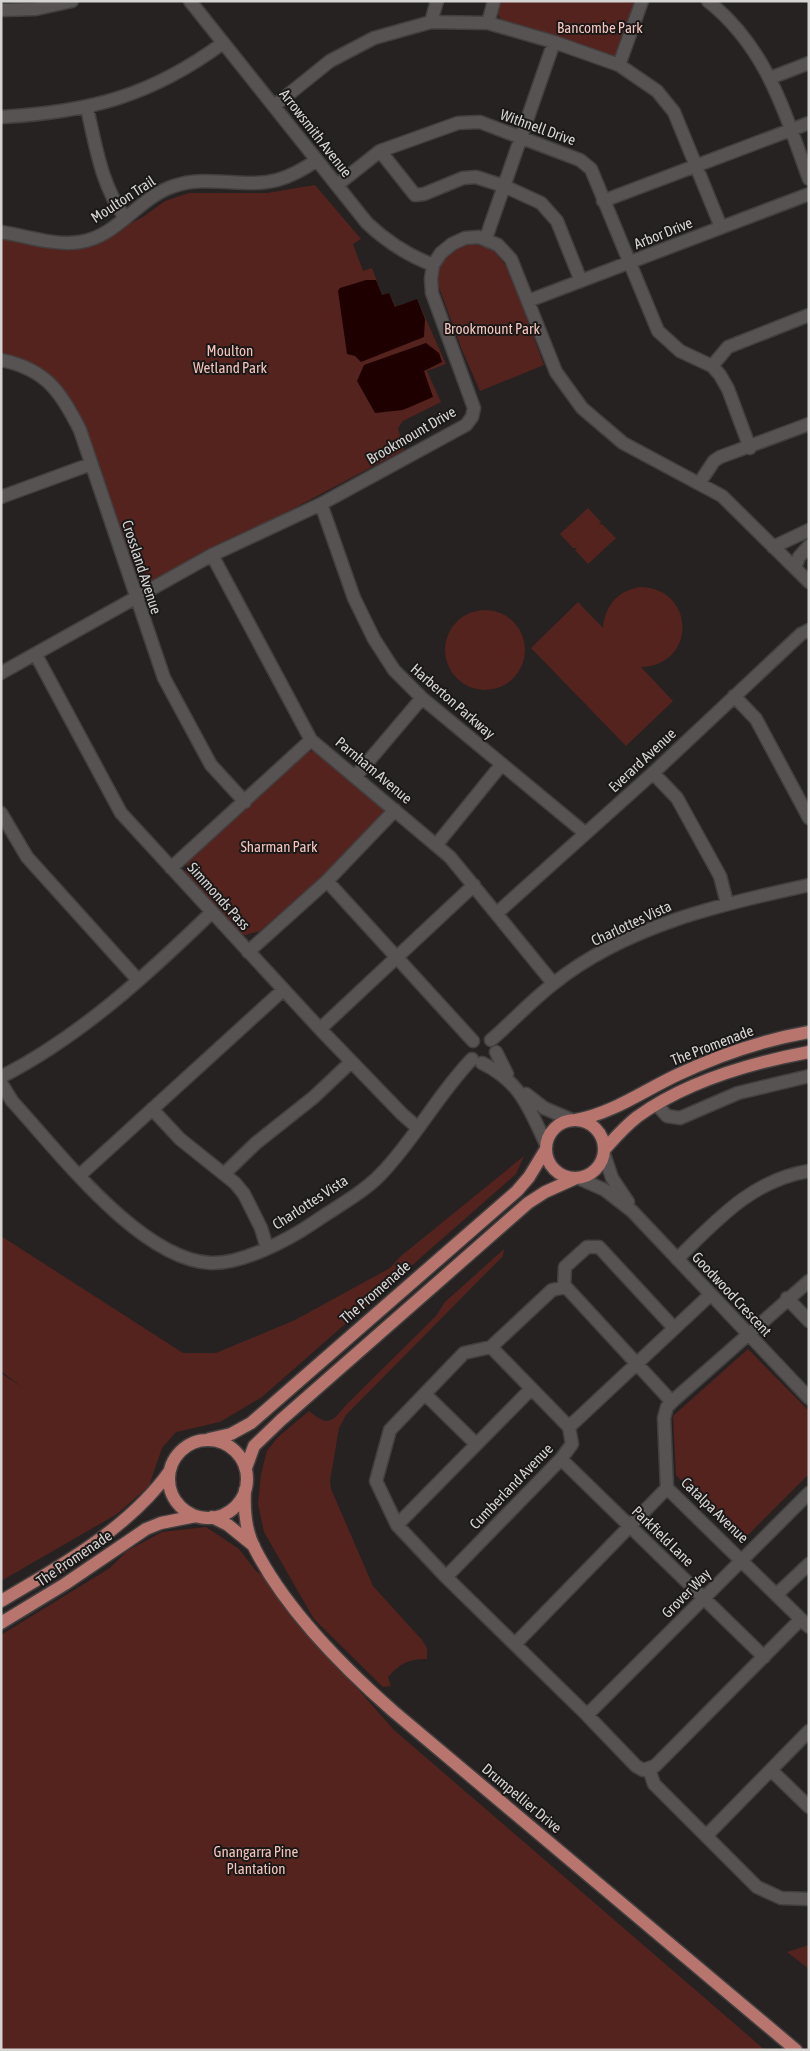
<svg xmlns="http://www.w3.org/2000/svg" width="810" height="2051" viewBox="0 0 810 2051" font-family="'Asap Condensed',sans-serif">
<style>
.green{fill:#55231e}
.water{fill:#1f0000}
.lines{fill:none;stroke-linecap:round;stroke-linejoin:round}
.minor-casing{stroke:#423f3f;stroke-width:15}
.major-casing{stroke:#423f3f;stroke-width:15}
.minor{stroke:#575353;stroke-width:12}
.major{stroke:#b7756d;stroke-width:12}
.labels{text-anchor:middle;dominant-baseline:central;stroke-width:4;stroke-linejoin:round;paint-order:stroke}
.park-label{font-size:15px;fill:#f4c4bc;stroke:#1b1818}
.street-label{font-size:15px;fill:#d6d4d3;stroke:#1b1818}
</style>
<rect width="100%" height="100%" fill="#252221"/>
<path class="green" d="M499 1H638L618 54 608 57 505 23C497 16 496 11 499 1Z
M315 185 361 239 353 244 363 271 372 268 382 295 389 293 396 307 417 299 446 364 427 371 441 402 403 421 398 428 404 450 147 586 140 584 134 576 64 390 1 355V237L60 250 87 245 143 217 165 201 189 193H267Z
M467 242 492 249 508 268 544 365 480 391 462 350 436 279C438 256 448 251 467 242Z
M588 508 601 522 599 525 602 524 616 538 588 564 575 550 577 548H573L560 534Z
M640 587C696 588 697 665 641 667L673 701 626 746 531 648 578 602 603 628C605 606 617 591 640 587Z
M445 650a40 40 0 1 1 80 0a40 40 0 1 1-80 0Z
M311 751 320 753 382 804 384 811 379 819 321 878 260 931 242 936 186 879 185 869 188 858 303 754Z
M524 1156 516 1174 262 1397 220 1422 176 1432 162 1448 149 1486 117 1514 1 1581V1373L23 1388 1 1371V1236L183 1353H216L295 1320 390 1268 401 1256Z
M504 1249 503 1256 346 1415 339 1428 330 1481 331 1489 373 1586 422 1640 427 1648V1659C410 1658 399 1664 388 1677L391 1686 383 1687 314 1619 264 1532 258 1504 261 1474 267 1451 278 1437 309 1411C331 1430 334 1418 348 1403L436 1316 445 1302Z
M748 1349 809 1411V1474L742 1541 676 1475 673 1416Z
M206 1527 239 1549 256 1571 270 1581 301 1625 394 1730 765 2050H1V1635L110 1568 127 1551 162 1532Z
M809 1945V1969L787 1952Z"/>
<path class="water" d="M366 280H376L382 295 389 293 395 307 417 299 425 319 424 337 361 362 355 356 347 354 338 291 340 288Z
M426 343 439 353 442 362 424 371 433 397 403 410 375 413 357 381 364 365Z"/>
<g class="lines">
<g class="minor-casing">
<path id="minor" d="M190 1 367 223C387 242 407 255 433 265
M708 1C767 48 784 111 809 179
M1 10 36 9 72 1
M431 22 437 1
M488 23 494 1
M619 65 642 1
M770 78 809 63
M274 106 330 61 374 38 431 22 488 23 554 42 619 65 657 91 674 112 721 227
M87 108C96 147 101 184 125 218
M1 117C90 112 151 96 223 43
M380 151 415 195 424 194 463 178 476 177 504 186 541 203 557 221 581 281
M337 185 380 151 458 123 480 122 580 160 591 169 658 331 680 351 712 366 720 375 728 389 750 448
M603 201 809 123
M1 232C27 236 54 246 80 242 117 237 139 197 174 186 207 174 243 189 277 180 292 176 304 169 317 160
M486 238 554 42
M528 301 809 194
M1 360C46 369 61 392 80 430L164 678 211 765 245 802
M712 366 728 347 809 315
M700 482 714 461 720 457 809 424
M1 497 91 464
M321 504 354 598 374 639 394 670 422 698 585 833
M773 547 809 530
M212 555 311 740 450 857 553 983
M795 568 799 557 809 546
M36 655 121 813 320 1029 402 1114 418 1128
M1 673 212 555 321 504 466 425 472 417 474 408 432 293 431 279 433 265 441 253 452 244 465 238 479 237 498 245 511 259 556 372 582 408 623 443 722 496 809 582
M734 696 756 719 809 818
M653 773 677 798 720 876 727 903
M355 777 422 698
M1 813 27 857 138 980
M437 844 502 764
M171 868 311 740
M327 881 473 1041
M497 913 653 773 801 634 809 630
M248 952 327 881 395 810
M320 1029 474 885
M491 1040C512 1022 531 1001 553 984 625 926 721 904 809 885
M496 1052 507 1074
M482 1063C521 1082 529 1108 546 1144
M1 1077C81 1036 148 974 212 912
M1 1083 12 1101C58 1151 140 1260 211 1263 242 1264 288 1240 313 1223 334 1208 362 1194 381 1174 415 1139 438 1094 472 1059
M526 1094 544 1108 572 1120
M657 1105 667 1116 680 1118 738 1093 809 1076
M152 1109 180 1139 235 1183 244 1194 261 1228 267 1248
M604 1154 612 1178 628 1202
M224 1174 256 1143 314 1097 351 1062
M80 1175 283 990
M578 1178 605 1190 632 1211 809 1398
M677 1259C717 1220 752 1180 809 1171
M809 1281 675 1399 667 1407 664 1418 667 1488 809 1627
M564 1287 565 1267 587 1247H599L674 1328
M787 1298 809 1321
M425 1394 476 1444
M672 1402 566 1287 552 1290 491 1347 464 1353 390 1430 376 1481 397 1525 446 1577 587 1715 636 1766 643 1770 655 1766 800 1620
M569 1427 710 1295
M561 1459 764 1657
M397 1525 531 1389
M446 1577 561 1459 572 1444 569 1427 491 1347
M776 1595 809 1564
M515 1644 667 1488
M587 1715 809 1493
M649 1769 654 1784 757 1887 781 1898 809 1899
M771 1770 809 1807
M706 1836 809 1731"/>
</g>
<g class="major-casing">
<path id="major" d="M546 1149a29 29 0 1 1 58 0a29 29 0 1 1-58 0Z
M576 1120C613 1113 643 1091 677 1075 719 1055 763 1040 809 1032
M604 1150C614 1139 624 1127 637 1117 685 1082 750 1063 809 1052
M209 1439 231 1434 251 1423 517 1191 529 1177 546 1149
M169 1479a39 39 0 1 1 78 0a39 39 0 1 1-78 0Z
M246 1468 254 1446 281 1420 528 1203 545 1192 574 1179
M245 1490C244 1509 245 1529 254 1547 284 1607 343 1667 393 1711L796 2050
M212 1517 228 1525 254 1546
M1 1601C60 1567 130 1527 169 1472
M1 1623 65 1584 146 1529 161 1523 196 1516"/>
</g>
<use href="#minor" class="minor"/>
<use href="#major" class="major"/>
</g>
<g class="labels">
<g class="park-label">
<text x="600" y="27">Bancombe Park</text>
<text x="492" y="328">Brookmount Park</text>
<text x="230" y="350">Moulton<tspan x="230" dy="17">Wetland Park</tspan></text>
<text x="279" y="846">Sharman Park</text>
<text x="256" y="1851">Gnangarra Pine<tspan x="256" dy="17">Plantation</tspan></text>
</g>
<g class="street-label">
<text transform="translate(538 127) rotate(20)">Withnell Drive</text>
<text transform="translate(316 133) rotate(52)">Arrowsmith Avenue</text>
<text transform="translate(123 199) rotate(-33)">Moulton Trail</text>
<text transform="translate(663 233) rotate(-22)">Arbor Drive</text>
<text transform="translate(411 435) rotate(-30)">Brookmount Drive</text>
<text transform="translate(142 567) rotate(72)">Crossland Avenue</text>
<text transform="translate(453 701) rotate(41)">Harberton Parkway</text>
<text transform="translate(642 760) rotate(-43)">Everard Avenue</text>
<text transform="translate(374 770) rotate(40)">Parnham Avenue</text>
<text transform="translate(219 896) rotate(48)">Simmonds Pass</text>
<text transform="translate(631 923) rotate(-25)">Charlottes Vista</text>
<text transform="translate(712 1045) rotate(-21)">The Promenade</text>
<text transform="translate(310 1202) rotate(-33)">Charlottes Vista</text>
<text transform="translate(375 1292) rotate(-41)">The Promenade</text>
<text transform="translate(732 1294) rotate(47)">Goodwood Crescent</text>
<text transform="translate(511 1486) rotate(-46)">Cumberland Avenue</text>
<text transform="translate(715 1510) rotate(44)">Catalpa Avenue</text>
<text transform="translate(663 1536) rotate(44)">Parkfield Lane</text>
<text transform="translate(74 1558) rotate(-34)">The Promenade</text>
<text transform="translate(686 1593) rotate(-45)">Grover Way</text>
<text transform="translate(522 1798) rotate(40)">Drumpellier Drive</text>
</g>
</g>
<rect width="810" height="2051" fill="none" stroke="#d6d4d3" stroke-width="5"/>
</svg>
